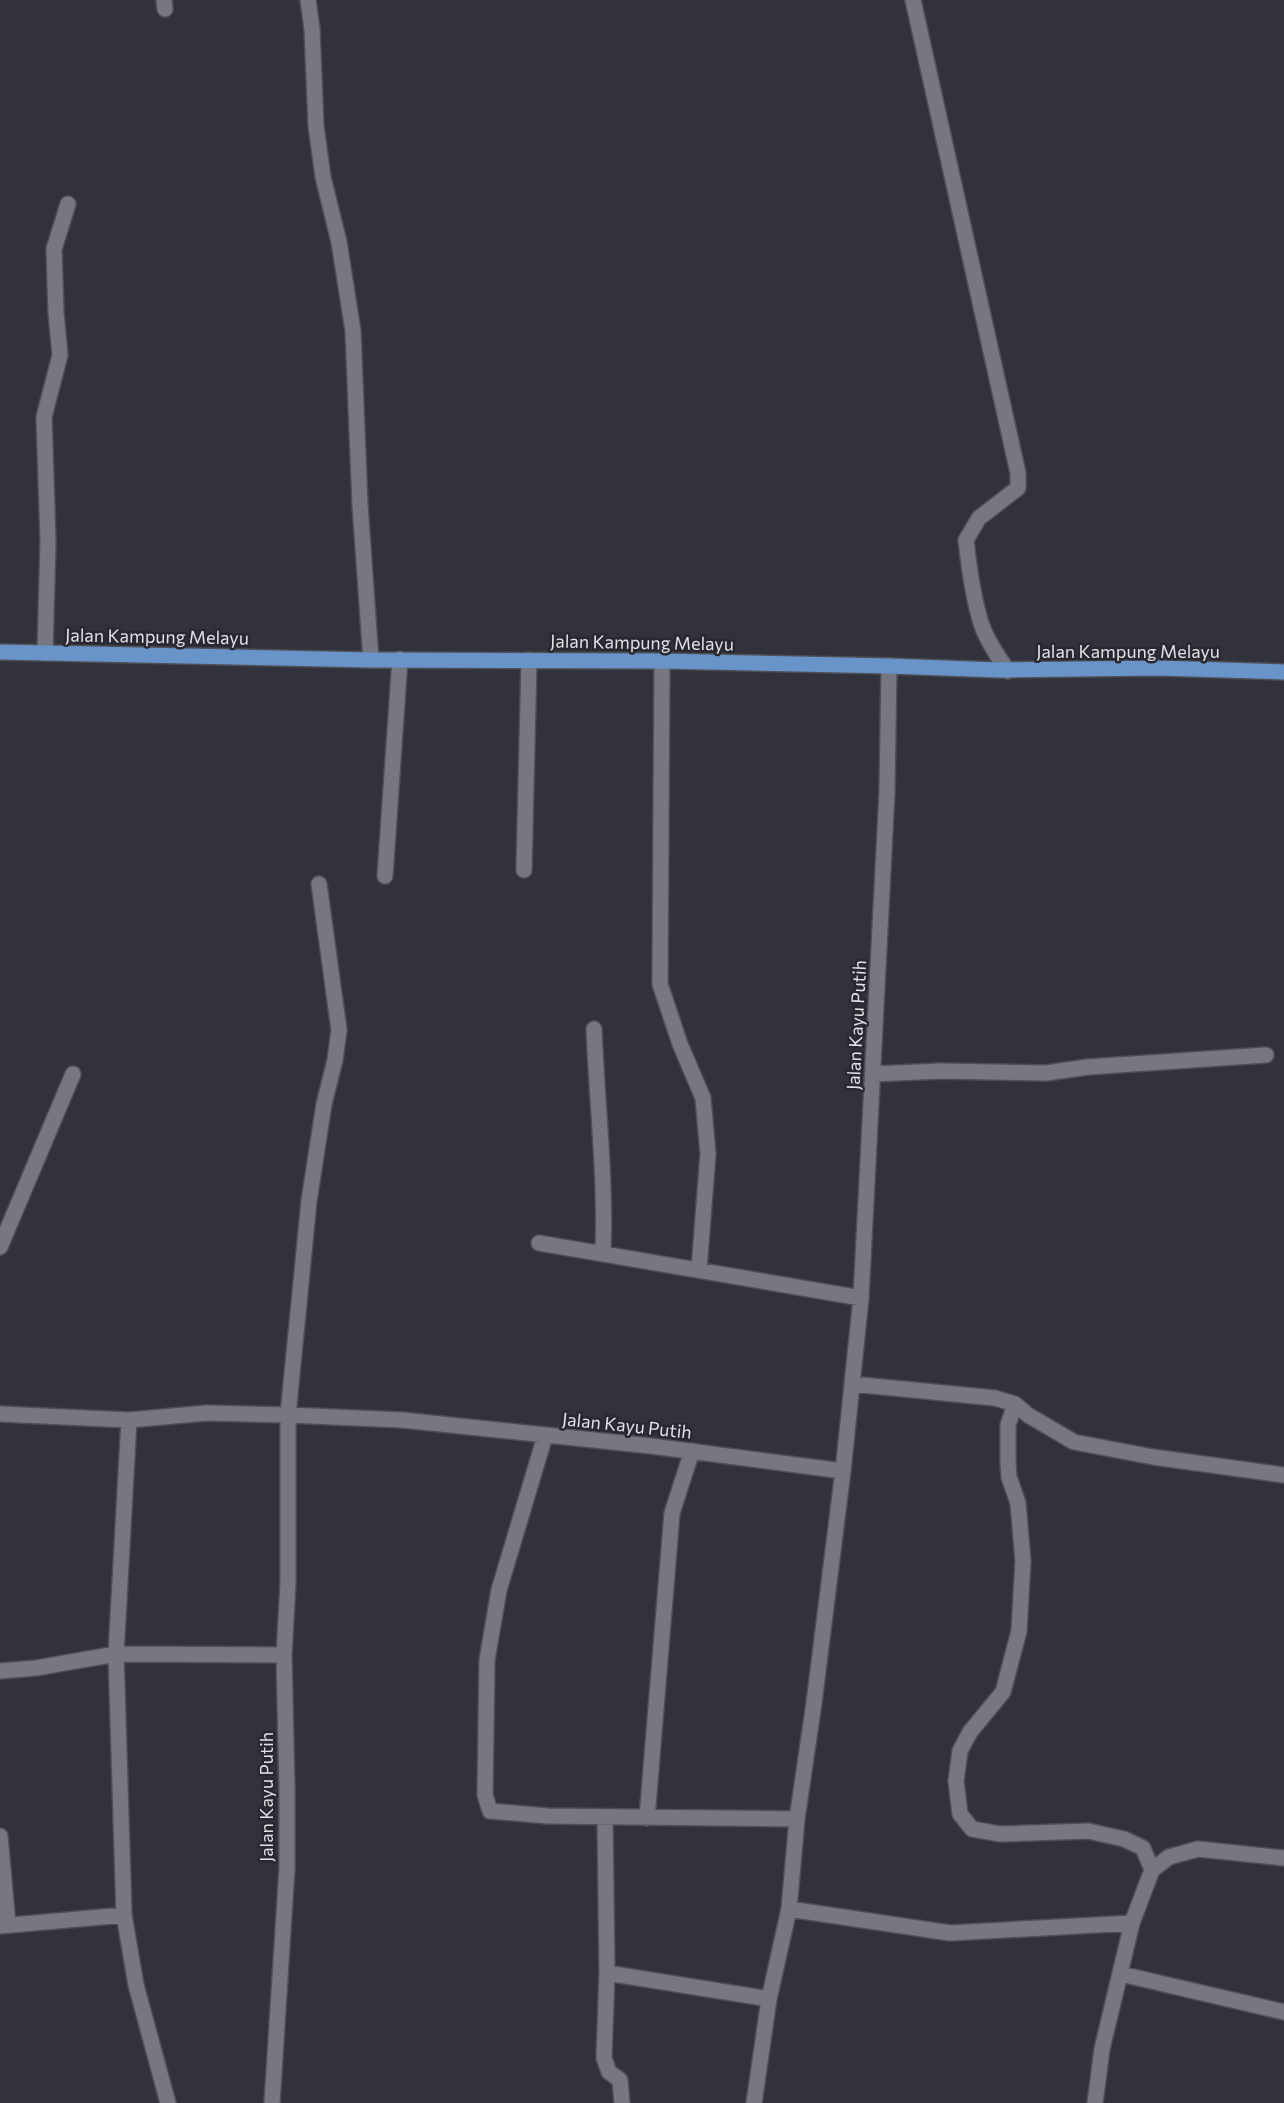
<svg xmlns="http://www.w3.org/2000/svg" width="1284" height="2103" viewBox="0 0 1284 2103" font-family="Commissioner,sans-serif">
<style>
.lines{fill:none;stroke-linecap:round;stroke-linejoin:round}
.minor-casing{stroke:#4e4e56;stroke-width:18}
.major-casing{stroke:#4e4e56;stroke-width:18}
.minor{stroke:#777782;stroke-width:15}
.major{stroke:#6994c9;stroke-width:15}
.labels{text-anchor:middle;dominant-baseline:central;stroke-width:5;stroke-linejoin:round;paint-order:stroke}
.street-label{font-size:18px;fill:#e1e1e7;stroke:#292831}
</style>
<rect width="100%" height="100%" fill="#32323c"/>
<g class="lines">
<g class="minor-casing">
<path id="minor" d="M164 0 165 9
M308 0 312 29 316 126 323 177 339 242 353 331 360 505 371 660
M913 0 1018 473V488L979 518 966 540C969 568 973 599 982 626 988 642 998 657 1008 671
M45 653 48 541 44 417 60 355 56 313 54 249 68 204
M662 661 660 984 680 1044 703 1098 708 1154 699 1269
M524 870 529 660
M385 876 400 659
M594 1029C597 1104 606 1178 603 1253
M873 1074 941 1071 1046 1073 1088 1067 1266 1055
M539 1243 861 1298
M0 1247 73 1074
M852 1384 995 1398 1015 1404 1028 1415 1074 1442 1153 1457 1284 1475
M1015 1404 1008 1425V1463L1009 1477 1018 1503 1023 1561 1019 1631 1003 1692 970 1732 960 1751 956 1781 960 1814 972 1829 1000 1834 1088 1831 1124 1839 1143 1848 1152 1870
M0 1414 129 1420 207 1413 288 1415 309 1201 324 1104 335 1060 339 1030 319 884
M129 1420 116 1654 124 1915 136 1985 168 2103
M545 1436 499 1590 487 1660 485 1795 490 1811 548 1816 797 1819
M0 1671 36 1668 116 1654 284 1655
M605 1817 607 1973 604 2058 609 2072 620 2080 622 2103
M647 1818 672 1513 692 1451
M0 1836 8 1925
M789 1909 950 1933 1132 1923
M0 1926 124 1915
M607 1973 769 1999
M1121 1974 1284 2012
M272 2103 287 1868V1789L284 1655 288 1583V1415L402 1420 651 1446 843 1471
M754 2103 769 1999 789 1909 797 1819 814 1703 843 1471 861 1298 887 792 889 666
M1095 2103 1102 2049 1132 1923 1152 1870 1169 1857 1198 1849 1284 1858"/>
</g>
<g class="major-casing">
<path id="major" d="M0 652 371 660 662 661 889 666 998 670 1158 668 1284 672"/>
</g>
<use href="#minor" class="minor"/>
<use href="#major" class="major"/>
</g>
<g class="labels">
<g class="street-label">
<text transform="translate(157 636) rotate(1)">Jalan Kampung Melayu</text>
<text transform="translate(642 642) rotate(1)">Jalan Kampung Melayu</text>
<text x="1128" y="651">Jalan Kampung Melayu</text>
<text transform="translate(856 1025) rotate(-87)">Jalan Kayu Putih</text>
<text transform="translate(627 1425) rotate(6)">Jalan Kayu Putih</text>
<text transform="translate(266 1797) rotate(-90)">Jalan Kayu Putih</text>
</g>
</g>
</svg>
